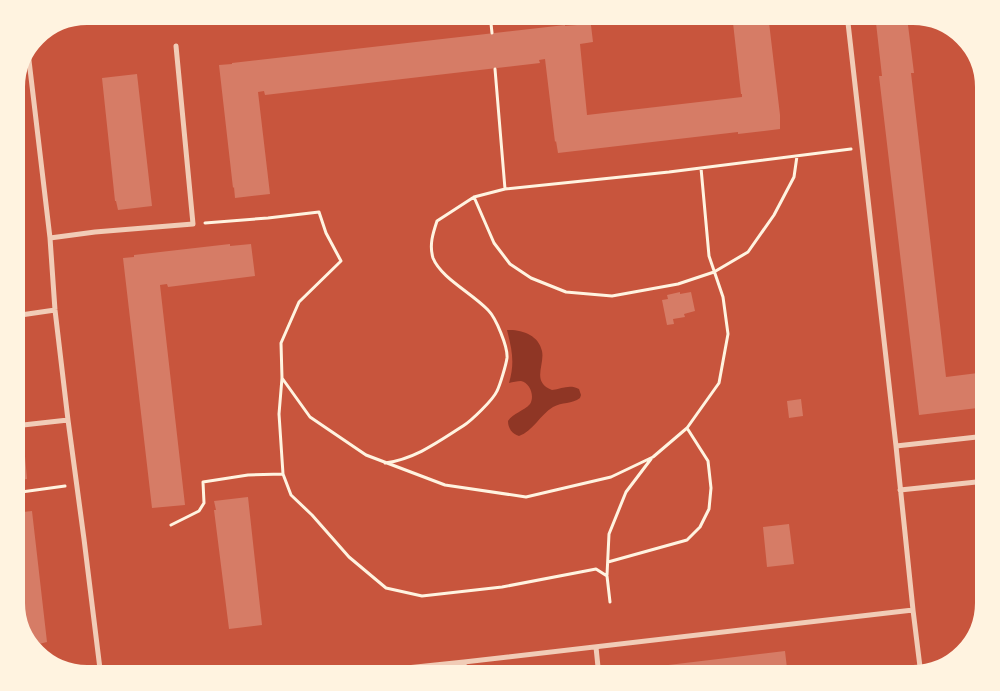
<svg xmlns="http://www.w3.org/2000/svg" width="1000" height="691" viewBox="0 0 1000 691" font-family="'Work Sans',sans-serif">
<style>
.water{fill:#8f3625}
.building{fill:#d67c66}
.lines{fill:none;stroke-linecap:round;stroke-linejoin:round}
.path{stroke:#fff3e0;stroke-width:3}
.minor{stroke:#f1ccb7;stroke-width:5}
.rim{fill:none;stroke:#fff3e0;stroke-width:6}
</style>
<rect width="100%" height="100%" fill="#c8553d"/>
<path class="water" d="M507 330C521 329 539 335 542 351 545 365 531 382 552 390 562 389 569 384 579 389L581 395 580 398C572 404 562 402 553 407 540 415 533 431 519 436 512 434 508 428 508 421 513 413 524 411 530 404 535 396 530 383 521 381 517 381 513 382 509 383 515 363 512 350 507 330Z"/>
<path class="building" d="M732 14H768L780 115V129L738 134V132L558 153 556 141 555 142 545 59 539 60 540 63 265 95 264 91 258 92 270 194 235 198 234 187 233 188 219 65 232 64V63L565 25V26L577 25V22H582L581 18 590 17 593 42 580 44 587 115 742 97V94H741Z
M875 14H913L919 16 907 17 914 73H911L946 377 986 372V407L919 415 879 76H882Z
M137 74 152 206 118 210 116 201H115L102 78Z
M230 244V246L251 244 255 276 168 287 167 284 160 285 185 505 152 508 123 258 134 257V255Z
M680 292V294L691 292 695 311 684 314 685 317 673 319 674 324 667 325 662 300 668 299 667 295Z
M801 399 803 416 789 418 787 401Z
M24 445 27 479 14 481V446Z
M248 497 262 625 229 629 214 510H216L214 501Z
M32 511 47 642 39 644 40 659 23 640 14 608V513Z
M789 524 794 564 767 567 763 527Z
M785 651 788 677H636L635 669Z"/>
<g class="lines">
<path class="path" d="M490 14 492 33
M495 69 505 189
M474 197 494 243 510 264 531 278 566 292 612 296 678 284 714 272 748 252 774 215 794 177 797 156
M205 223 268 218 319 212 326 233 341 261 299 302 281 343 282 378 279 414 283 474
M282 378 310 417 366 455 445 485 526 497 611 477 653 457 687 428 719 383 728 334 723 297 709 256 701 168
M385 463C415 459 438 442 463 426 471 421 493 400 497 391 500 385 506 365 507 358 508 347 496 318 488 310 472 293 441 278 433 258 429 245 433 233 437 221L474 197 505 189 669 172 851 149
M14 493 65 486
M171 525 199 511 204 503 203 482 248 475 283 474 291 495 312 515 349 557 386 588 422 596 502 587 596 569 607 576 610 602
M608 562 687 540 700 527 709 509 711 488 708 461 687 428
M607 575 609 534 626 492 651 459"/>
<path class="minor" d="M847 14 896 446 913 610 921 675
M28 52 50 238 55 310 68 420 84 539 101 677
M50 238 95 232 193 224 176 46
M14 316 55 310
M14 426 68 420
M896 446 986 436
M900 490 986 481
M596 647 599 677
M464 662 465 677
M320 677 464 662 913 610"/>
</g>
<path d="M0 0H1000V691H0ZM87 22H913A65 65 0 0 1 978 87V603A65 65 0 0 1 913 668H87A65 65 0 0 1 22 603V87A65 65 0 0 1 87 22Z" fill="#fff3e0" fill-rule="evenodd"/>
<path class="rim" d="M87 22H913A65 65 0 0 1 978 87V603A65 65 0 0 1 913 668H87A65 65 0 0 1 22 603V87A65 65 0 0 1 87 22Z"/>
</svg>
